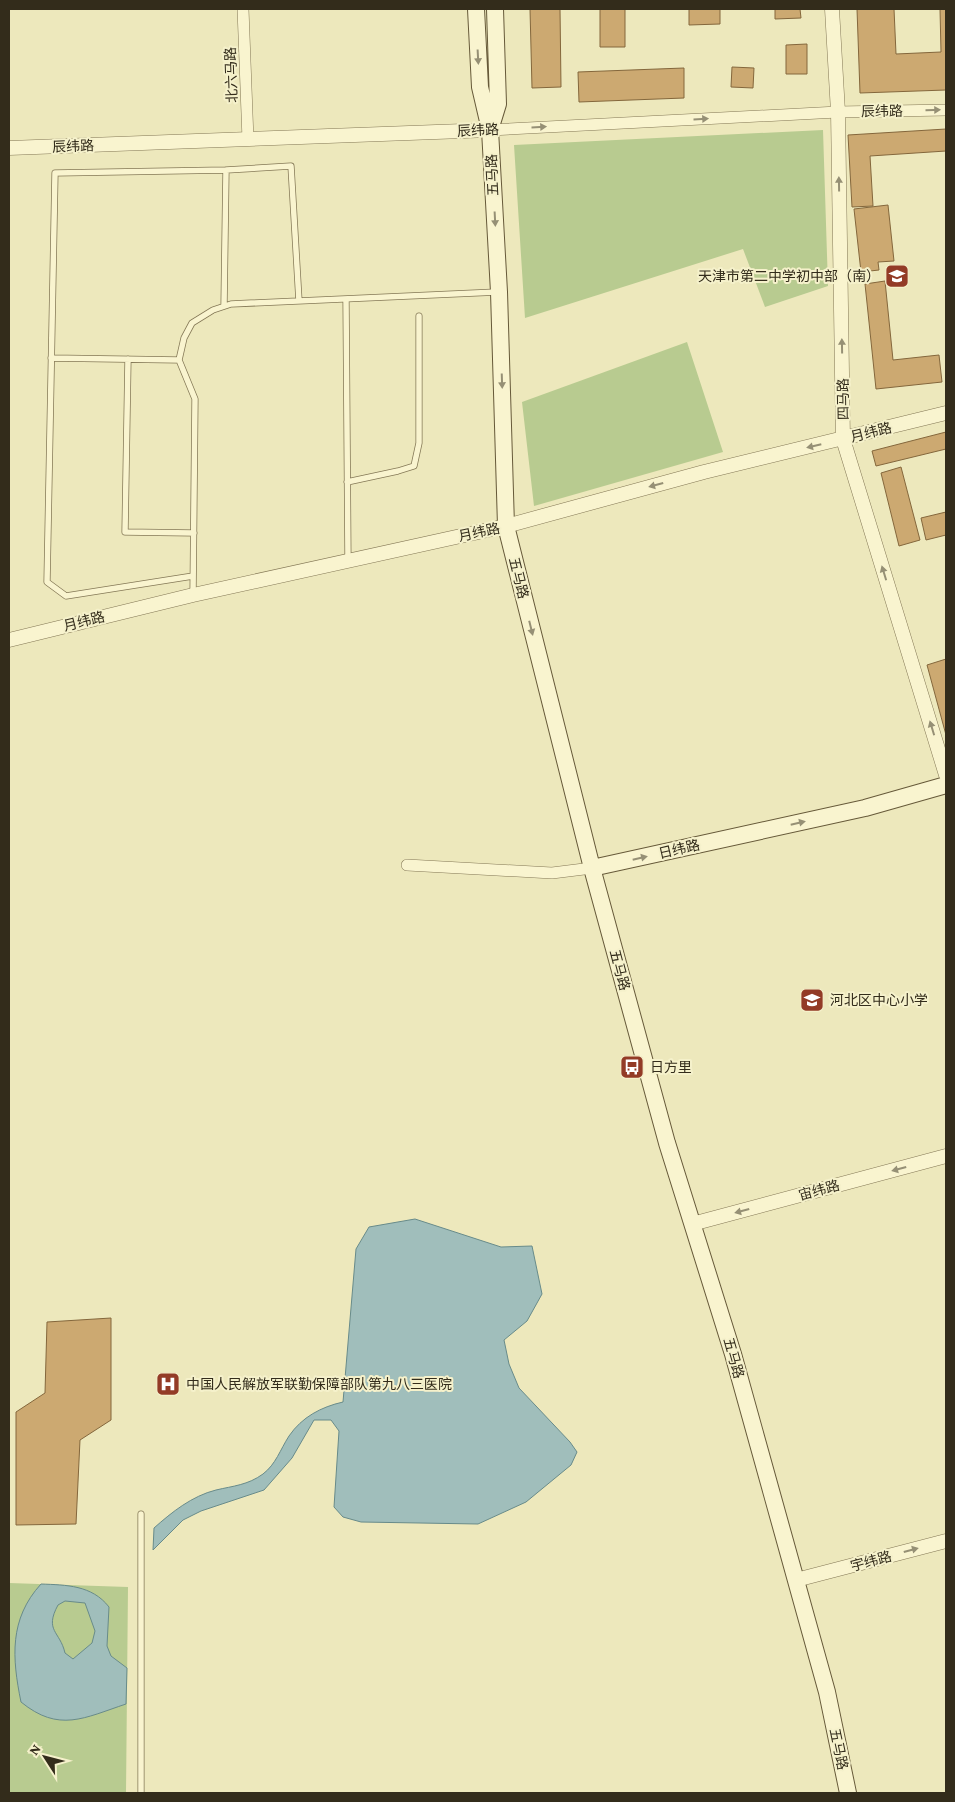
<svg xmlns="http://www.w3.org/2000/svg" width="955" height="1802" viewBox="0 0 955 1802" font-family="'Crimson Pro','Noto Sans SC',serif">
<style>
.green{fill:#b8cb90}
.water{fill:#a0bebb;stroke:#688b8a;fill-rule:evenodd}
.building{fill:#cca971;stroke:#84673c}
.lines{fill:none;stroke-linecap:round;stroke-linejoin:round}
.service-casing{stroke:#847856;stroke-width:7}
.minor-casing{stroke:#847856;stroke-width:12}
.tertiary-casing{stroke:#847856;stroke-width:15}
.secondary-casing{stroke:#665939;stroke-width:18}
.service{stroke:#f9f4cf;stroke-width:5.5}
.minor{stroke:#f9f4cf;stroke-width:11}
.tertiary{stroke:#f9f4cf;stroke-width:14}
.secondary{stroke:#f9f4cf;stroke-width:16}
.oneway{fill:#969075}
.labels{text-anchor:middle;dominant-baseline:central;stroke-width:4;stroke-linejoin:round;paint-order:stroke}
.street-label{font-size:14px;fill:#332c1b;stroke:#f5f1cb}
.poi-label{font-size:14px;fill:#332c1b;stroke:#f5f1cb;text-anchor:start}
</style>
<rect width="100%" height="100%" fill="#ede8bc"/>
<path class="green" d="M823 130 828 286 765 307 743 249 525 318 514 145Z
M687 342 723 452 534 506 522 402Z
M9 1583 128 1587 126 1793H9Z"/>
<path class="water" d="M415 1219 501 1247 532 1246 542 1294 527 1321 504 1340 509 1364 519 1388 570 1442 577 1452 571 1465 526 1502 478 1524 361 1522 343 1517 334 1507 339 1431 331 1420H314L292 1458 264 1490 201 1511 183 1520 153 1550 154 1528C172 1512 192 1496 216 1490 233 1486 248 1485 263 1474 276 1464 280 1450 289 1436 302 1417 321 1407 343 1402L356 1249 369 1227Z
M41 1584C66 1585 92 1585 109 1607L107 1646 111 1656 127 1668 126 1704C84 1718 59 1733 21 1702 12 1658 9 1619 41 1584ZM65 1601 85 1603 95 1631 92 1643 73 1659 65 1653C60 1631 44 1631 58 1605Z"/>
<path class="building" d="M530 9H560L561 87 532 88Z
M600 9H625V47H600Z
M689 9H720V24L689 25Z
M775 9H800L801 18 775 19Z
M857 9H894L896 54 941 52 940 9H946V90L860 93Z
M807 44V74H786V45Z
M732 67 754 68 753 88 731 87Z
M684 68V98L579 102 578 72Z
M946 129V151L870 156 873 206 852 207 848 135Z
M888 205 894 261 878 262 879 270 861 272 854 209Z
M885 281 893 360 939 355 942 382 876 389 865 284Z
M946 432V449L876 466 872 451Z
M901 467 920 540 899 546 881 473Z
M946 512V535L926 540 921 518Z
M946 659V735L927 665Z
M111 1318V1420L80 1440 76 1524 16 1525V1412L45 1393 47 1322Z"/>
<g class="lines">
<g class="service-casing">
<path id="service" d="M226 170 291 166 299 301
M346 299 348 561
M51 358 179 360
M128 359 125 532 194 533
M347 482 398 471 414 466 419 443V316
M193 576 66 596 47 582 55 173 226 170 224 306
M193 595 195 399 179 360 184 338 192 323 213 310 231 304 497 292
M141 1514V1793"/>
</g>
<g class="minor-casing">
<path id="minor" d="M243 9 248 140
M490 130 838 112 946 110
M407 865 552 873 592 868"/>
</g>
<g class="tertiary-casing">
<path id="tertiary" d="M832 9 838 112 843 439 946 775
M9 148 490 130
M9 640 193 595 506 526 704 472 946 413
M692 1224 946 1156
M796 1580 946 1541"/>
</g>
<g class="secondary-casing">
<path id="secondary" d="M476 9 480 87 490 130 499 292 506 526 592 868 667 1143 733 1354 827 1692 848 1793
M490 130 498 104 495 9
M592 868 865 808 946 785"/>
</g>
<use href="#service" class="service"/>
<use href="#minor" class="minor"/>
<use href="#tertiary" class="tertiary"/>
<use href="#secondary" class="secondary"/>
</g>
<defs><path id="oneway-solid" d="M-6-.8H1V-3.2L6.5 0L1 3.2V.8H-6Z" transform="scale(1.25)"/></defs>
<g class="oneway">
<use href="#oneway-solid" transform="translate(478 57) rotate(87)"/>
<use href="#oneway-solid" transform="translate(933 110) rotate(-1)"/>
<use href="#oneway-solid" transform="translate(701 119) rotate(-3)"/>
<use href="#oneway-solid" transform="translate(539 127) rotate(-3)"/>
<use href="#oneway-solid" transform="translate(839 184) rotate(-91)"/>
<use href="#oneway-solid" transform="translate(495 219) rotate(87)"/>
<use href="#oneway-solid" transform="translate(842 346) rotate(-91)"/>
<use href="#oneway-solid" transform="translate(502 381) rotate(88)"/>
<use href="#oneway-solid" transform="translate(814 446) rotate(167)"/>
<use href="#oneway-solid" transform="translate(656 485) rotate(165)"/>
<use href="#oneway-solid" transform="translate(884 573) rotate(-107)"/>
<use href="#oneway-solid" transform="translate(531 628) rotate(76)"/>
<use href="#oneway-solid" transform="translate(932 728) rotate(-107)"/>
<use href="#oneway-solid" transform="translate(798 823) rotate(-13)"/>
<use href="#oneway-solid" transform="translate(640 858) rotate(-13)"/>
<use href="#oneway-solid" transform="translate(899 1169) rotate(165)"/>
<use href="#oneway-solid" transform="translate(742 1211) rotate(165)"/>
<use href="#oneway-solid" transform="translate(911 1550) rotate(-15)"/>
</g>
<defs>
<g id="school-square" transform="scale(1.25)"><rect x="-9" y="-9" width="18" height="18" rx="4" fill="#933b26" stroke="#f5f1cb"/><path d="M0-5L7-2L0 1L-7-2ZM-4 1L0 2.5L4 1V4Q0 6-4 4Z" fill="#fff"/></g>
<g id="bus-square" transform="scale(1.25)"><rect x="-9" y="-9" width="18" height="18" rx="4" fill="#933b26" stroke="#f5f1cb"/><path d="M-5-6H5V4H4V6H2V4H-2V6H-4V4H-5ZM-3.5-4V0h7V-4ZM-3.5 1.2v1.5H-2V1.2ZM2 1.2v1.5H3.5V1.2Z" fill="#fff"/></g>
<g id="hospital-square" transform="scale(1.25)"><rect x="-9" y="-9" width="18" height="18" rx="4" fill="#933b26" stroke="#f5f1cb"/><path d="M-5-5h3v3.5h4V-5h3V5h-3V1.5h-4V5h-3Z" fill="#fff"/></g>
</defs>
<g fill-rule="evenodd">
<use href="#school-square" x="897" y="276"/>
<use href="#school-square" x="812" y="1000"/>
<use href="#bus-square" x="632" y="1067"/>
<use href="#hospital-square" x="168" y="1384"/>
</g>
<g class="labels">
<g class="street-label">
<text transform="translate(231 75) rotate(-92)">北六马路</text>
<text transform="translate(882 111) rotate(-1)">辰纬路</text>
<text transform="translate(478 130) rotate(-3)">辰纬路</text>
<text transform="translate(73 146) rotate(-2)">辰纬路</text>
<text transform="translate(492 175) rotate(-93)">五马路</text>
<text transform="translate(843 399) rotate(-91)">四马路</text>
<text transform="translate(871 432) rotate(-14)">月纬路</text>
<text transform="translate(479 532) rotate(-12)">月纬路</text>
<text transform="translate(519 578) rotate(76)">五马路</text>
<text transform="translate(84 621) rotate(-14)">月纬路</text>
<text transform="translate(679 849) rotate(-13)">日纬路</text>
<text transform="translate(620 970) rotate(75)">五马路</text>
<text transform="translate(819 1190) rotate(-15)">宙纬路</text>
<text transform="translate(734 1358) rotate(74)">五马路</text>
<text transform="translate(871 1561) rotate(-15)">宇纬路</text>
<text transform="translate(839 1749) rotate(78)">五马路</text>
</g>
<g class="poi-label">
<text x="880" y="276" text-anchor="end">天津市第二中学初中部（南）</text>
<text x="830" y="1000">河北区中心小学</text>
<text x="650" y="1067">日方里</text>
<text x="186" y="1384">中国人民解放军联勤保障部队第九八三医院</text>
</g>
</g>
<rect width="955" height="1802" fill="none" stroke="#332c1b" stroke-width="20"/>
<g transform="translate(45 1757) rotate(306)" stroke="#f5f1cb" stroke-width="4" paint-order="stroke">
<path d="M0-4L9 19L0 12L-9 19Z" fill="#332c1b"/>
<text y="-8" font-size="14" font-weight="bold" text-anchor="middle" fill="#332c1b">N</text>
</g>
</svg>
